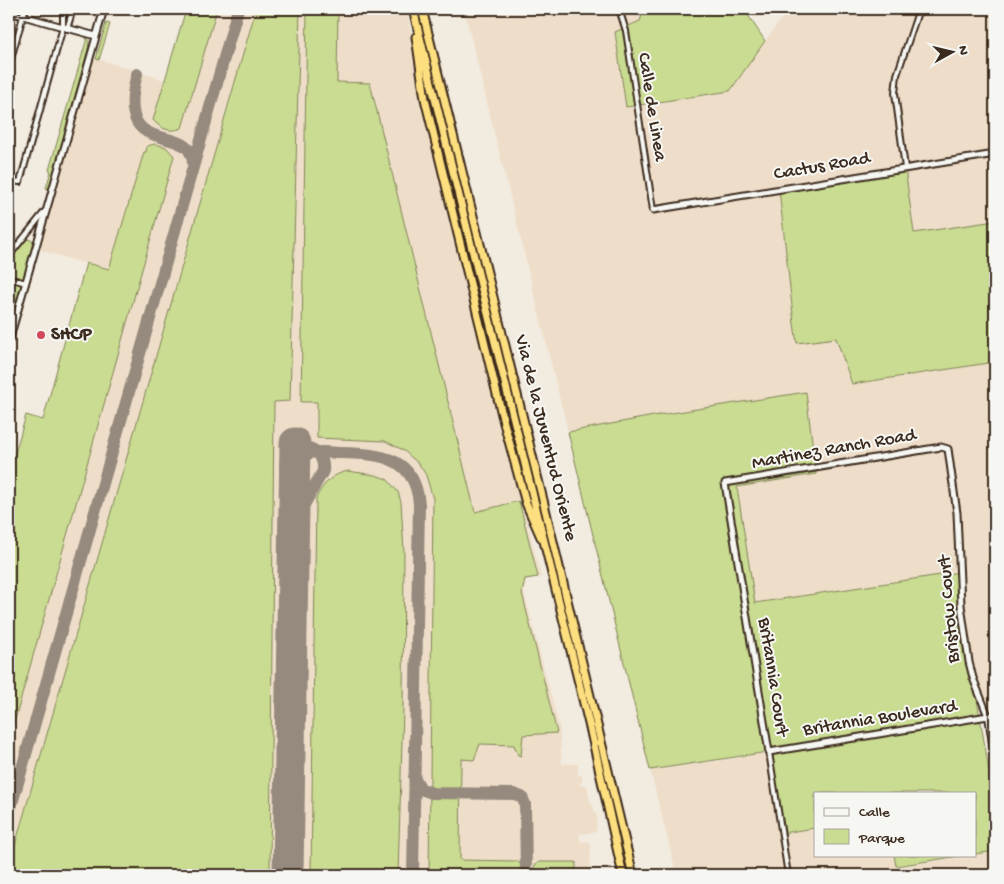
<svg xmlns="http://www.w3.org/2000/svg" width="1004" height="884" viewBox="0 0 1004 884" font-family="'Gochi Hand',sans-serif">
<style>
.built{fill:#eedec9}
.green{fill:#c9dc91;stroke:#828358}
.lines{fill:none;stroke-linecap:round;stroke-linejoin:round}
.taxiway{stroke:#968a7e;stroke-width:12}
.runway{stroke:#968a7e;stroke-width:31}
.street-casing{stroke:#3b2a1e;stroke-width:8}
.secondary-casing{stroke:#3b2a1e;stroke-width:9}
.highway-casing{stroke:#3b2a1e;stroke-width:11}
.street{stroke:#f6f6f2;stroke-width:4}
.secondary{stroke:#f6f6f2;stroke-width:5}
.highway{stroke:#fedf80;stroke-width:7}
.poi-dot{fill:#d1495b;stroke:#f6f6f2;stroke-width:2}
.labels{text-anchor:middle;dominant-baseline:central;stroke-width:4;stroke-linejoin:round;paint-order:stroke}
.street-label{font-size:19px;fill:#3b2a1e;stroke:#f6f6f2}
.poi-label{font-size:19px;font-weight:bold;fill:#3b2a1e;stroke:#f6f6f2;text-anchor:start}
</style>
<rect width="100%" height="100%" fill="#f2ebdf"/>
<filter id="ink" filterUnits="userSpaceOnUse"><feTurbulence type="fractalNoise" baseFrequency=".02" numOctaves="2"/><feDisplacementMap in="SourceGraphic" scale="10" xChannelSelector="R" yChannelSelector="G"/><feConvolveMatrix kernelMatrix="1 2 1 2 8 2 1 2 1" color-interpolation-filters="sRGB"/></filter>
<g filter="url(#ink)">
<path class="built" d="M186 9H407L417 71 502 430 525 513 541 577 526 580 524 592 559 726 562 764H578V775H582V782H580V785H587L589 798 597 817 596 832 579 834 580 841 591 842 590 875H9V466L11 467 26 415 43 420 86 264 40 250 94 58 165 80Z
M464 9H644L640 21 615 33 627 107 730 91 788 9H995V221L914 233 905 169 779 190 794 324 797 343 836 338 852 384 995 362V764L988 716 973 678 961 605 960 572 755 604 737 487 659 415 568 432Z
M769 752 782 833 815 828V855H894L896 866 975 855V854L995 851V875H677L650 770 717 761Z"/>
<path class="green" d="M186 9H217L182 128C170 133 161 129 153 120Z
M256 9H300L290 401 274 402 270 875H9V866Z
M307 9H338L337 82 370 83 475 512 519 501 538 577 525 579 522 593 557 733 523 735 521 756 518 755 514 745 480 744 474 760 461 759 460 860 517 861 522 865V875H429L433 499 426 475 419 464 403 450 385 441 317 438V402H301Z
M644 9H744L765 41 730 91 626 107 615 32 640 21Z
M106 23 110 24 99 60 96 59Z
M87 38 89 41 88 49 49 189 46 188 51 171 49 170Z
M155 144 166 147 174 156 9 741V466L11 467 26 415 43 420 86 263 109 269 144 152H146L147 146Z
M905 168 914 233 995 221V362L852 384 836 338 797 343 794 324 779 190Z
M27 239 35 241 9 327V262Z
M806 392 816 474 737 487 755 603 960 572 961 605 995 806V851L975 854V793H815V828L782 833 768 752 650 770 568 432 659 415Z
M348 471 375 475 387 479 398 492 401 502 404 551 403 710 398 875H311L316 498C323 484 332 474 348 471Z
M894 855H966L896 866Z
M539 862H576V875H534V866Z"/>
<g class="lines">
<path class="taxiway" d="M137 74C113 163 192 119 193 164
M294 472C297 464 300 457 308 454 317 450 332 453 342 453 380 454 415 456 419 504L413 875
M293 531 296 519 323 471C326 442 287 439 285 465 284 475 293 482 294 495
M414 777 421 789 432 793 514 794 522 797 525 804 526 875
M9 814 238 9"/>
<path class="runway" d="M288 875 295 443"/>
<g class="street-casing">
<path id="street" d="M619 9 626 31 653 210
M9 13 23 16 9 66
M67 29 73 9
M905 168 895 93 897 75 919 9
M9 181 20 182 63 27V9
M9 256 45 211
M9 278 26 283
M988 716 995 764
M769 752 788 875"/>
</g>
<g class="secondary-casing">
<path id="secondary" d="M25 9 23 16 96 36
M653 210 995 154
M9 341 104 9
M988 716 973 678 969 662 961 605 957 513 948 449 941 447 725 483 769 752 988 716 995 715"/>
</g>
<g class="highway-casing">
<path id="highway" d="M413 9 591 732 623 875
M422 9 544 504 633 875
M416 37 425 99 504 423 526 503 541 537"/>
</g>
<use href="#street" class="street"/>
<use href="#secondary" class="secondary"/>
<use href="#highway" class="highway"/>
</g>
</g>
<circle class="poi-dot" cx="41" cy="335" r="5"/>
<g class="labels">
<g class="street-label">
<text transform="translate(651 107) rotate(81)">Calle de Linea</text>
<text transform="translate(822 167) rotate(-10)">Cactus Road</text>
<text transform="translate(545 438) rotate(76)">Via de la Juventud Oriente</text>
<text transform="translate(834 450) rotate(-10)">Martinez Ranch Road</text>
<text transform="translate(950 609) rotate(-95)">Bristow Court</text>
<text transform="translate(772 677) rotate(81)">Britannia Court</text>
<text transform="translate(880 719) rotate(-9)">Britannia Boulevard</text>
</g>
<g class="poi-label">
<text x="51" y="335">SHCP</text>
</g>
</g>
<rect width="1004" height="884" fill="none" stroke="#f6f6f2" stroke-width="30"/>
<rect x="15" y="15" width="974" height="854" fill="none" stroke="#3b2a1e" stroke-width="2" filter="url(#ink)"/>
<rect x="814" y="792" width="162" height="65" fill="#f6f6f2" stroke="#aba49d"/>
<rect x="824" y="808" width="25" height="8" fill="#f6f6f2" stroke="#aba49d"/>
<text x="859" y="816" font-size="15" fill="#3b2a1e">Calle</text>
<rect x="824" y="829" width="25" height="15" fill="#c9dc91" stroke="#aba49d"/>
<text x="859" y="842" font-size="15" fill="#3b2a1e">Parque</text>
<g transform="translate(952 52) rotate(82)" stroke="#f6f6f2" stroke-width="4" paint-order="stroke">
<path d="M0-4L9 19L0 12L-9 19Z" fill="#3b2a1e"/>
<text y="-8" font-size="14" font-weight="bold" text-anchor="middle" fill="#3b2a1e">N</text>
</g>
</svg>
